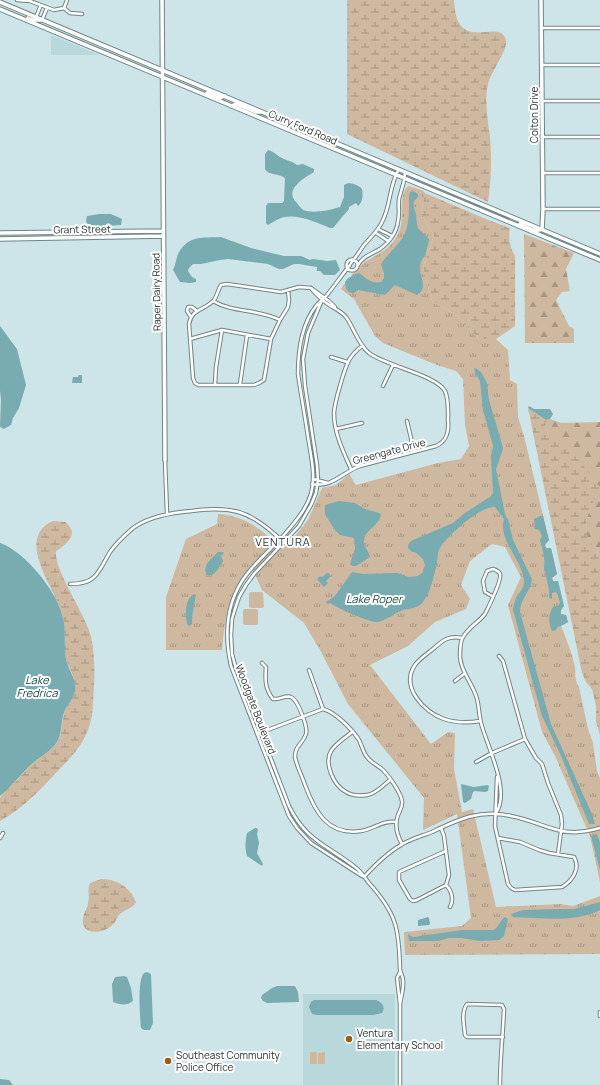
<svg xmlns="http://www.w3.org/2000/svg" width="600" height="1085" viewBox="0 0 600 1085" font-family="Manrope,sans-serif">
<style>
.built{fill:#b8d8dc}
.grass{fill:url(#grass-tufts)}
.forest{fill:url(#forest-firs)}
.wetland{fill:url(#wetland-marsh)}
.garden{fill:#cfb8a0}
.water{fill:#79acb1}
.lines{fill:none;stroke-linecap:round;stroke-linejoin:round}
.street-casing{stroke:#6f8587;stroke-width:4.5}
.secondary-casing{stroke:#6f8587;stroke-width:5.5}
.street{stroke:#fff;stroke-width:2.5}
.secondary{stroke:#fff;stroke-width:3.5}
.poi-dot{fill:#966018;stroke:#fff;stroke-width:1.5}
.labels{text-anchor:middle;dominant-baseline:central;stroke-width:4;stroke-linejoin:round;paint-order:stroke}
.street-label{font-size:10px;fill:#2a3435;stroke:#fff}
.poi-label{font-size:10px;fill:#2a3435;stroke:#fff;text-anchor:start}
.neighbourhood-label{font-size:11px;letter-spacing:1px;fill:#2a3435;stroke:#fff}
.water-label{font-size:11px;font-style:italic;fill:#1a494e;stroke:#fff}
</style>
<defs>
<pattern id="grass-tufts" width="24" height="20" patternUnits="userSpaceOnUse"><rect width="24" height="20" fill="#cfb8a0"/><path d="M3 7l-1-3M5 7V3M7 7l1-3M15 17l-1-3M17 17v-4M19 17l1-3" fill="none" stroke="#a89683"/></pattern>
<pattern id="forest-firs" width="22" height="20" patternUnits="userSpaceOnUse"><rect width="22" height="20" fill="#cfb8a0"/><path d="M5 1l3.5 6h-7zM16 11l3.5 6h-7z" fill="#a89683"/></pattern>
<pattern id="wetland-marsh" width="20" height="14" patternUnits="userSpaceOnUse"><rect width="20" height="14" fill="#cfb8a0"/><path d="M1 5h8M5 5V1M11 12h8M15 12V8" fill="none" stroke="#a89683"/></pattern>
</defs>
<rect width="100%" height="100%" fill="#cde5e8"/>
<path class="built" d="M51 35 100 55H51Z
M303 994H395V1085H303Z"/>
<path class="grass" d="M408 186 422 190 425 193 421 213 434 235 423 268 432 301 456 315 479 339H496L508 350 510 380 517 384 518 417 524 436 549 540 545 545 546 548H551L557 574 552 578 553 581H558L564 606 561 610V614L566 615 568 622 561 626C566 638 571 651 574 663 577 673 573 678 579 687L588 729 593 743 597 771 600 778V882L590 836 555 756 542 732 508 605 521 577 505 547 492 544 470 561 461 585 470 599 466 609 435 622 408 646 370 665 431 744 448 732 455 733 454 769 462 812 473 809 496 907 561 904 573 906 600 896V954L405 955 404 932 462 926 471 918 457 814 423 830 424 798 348 704 320 650 304 623 262 590 251 566C228 592 225 618 222 650H166V597L186 539 217 524 218 514C248 516 262 531 283 549L292 540 308 520 322 488 336 485 349 474 356 485 438 463 461 459 469 446 465 425 463 379 456 371 437 365 383 343 375 336 354 299 341 289C348 280 355 270 364 263 377 253 387 253 397 236 407 219 396 201 408 186Z"/>
<path class="forest" d="M524 234 574 253 566 269 570 291 562 292 556 300 569 326 574 329V343H525Z
M550 419 561 423 600 422V556L586 535 587 517 598 491C584 467 570 443 545 429L546 420Z"/>
<path class="wetland" d="M347 0H454C456 57 499 16 506 40 509 48 491 72 488 84 484 102 488 120 490 138 492 161 491 180 488 202L347 134Z
M425 193 488 220 510 228C508 238 510 248 515 256V326L496 339H479L456 315 432 301 423 268 434 235 421 213Z
M528 408 546 420 545 429 557 436 566 444 600 487 587 517 586 535 600 556V735L596 722V706L592 689 586 682 582 673Z
M53 521 65 522C80 534 67 544 56 551 53 567 84 613 90 633 97 658 94 690 92 716 86 744 73 755 54 775 36 794 23 808 0 821V798C3 791 13 785 19 778 24 773 29 766 36 761 43 754 53 750 58 741 63 732 61 723 64 714 68 700 76 697 74 680 73 673 68 667 66 660 62 645 67 629 62 614 55 588 14 538 53 521Z
M101 879C118 880 129 886 136 902 133 909 124 909 119 915 116 919 115 924 110 927 101 934 81 935 83 919 83 914 87 909 88 904 90 897 87 890 90 883Z"/>
<path class="garden" d="M250 592H262L263 593 264 607 262 608H251L249 607V594Z
M244 609H256L258 610V624L256 625H245L243 624V611Z
M310 1052H317V1064H310Z
M325 1052V1064H318V1053Z"/>
<path class="water" d="M268 150C275 152 276 155 282 158 287 161 293 161 297 165L303 164 314 169V172C304 178 283 190 297 203 298 205 301 208 303 210 313 214 330 210 340 207L344 197V185C349 181 358 185 362 189 363 195 363 202 358 206L356 203 349 207V209L333 228H330C319 223 298 214 285 217 279 218 273 222 268 225L266 223V206L268 203H282L284 201 285 178C279 173 269 176 265 169V154Z
M413 191 418 194V197L414 201 413 205 416 214 417 224 418 228 429 239C428 244 427 250 425 255 423 259 420 261 420 266 419 277 429 287 417 295L395 285 385 295 358 290 354 293C346 293 346 288 345 282L348 278C352 277 355 274 359 273 367 279 372 284 381 282L384 278V273L381 264C387 255 394 249 401 240 410 229 409 209 409 195L410 192Z
M99 214H111L122 219 121 225 93 227 88 225 86 221 87 216Z
M221 237 251 248 284 256H301L310 260 313 259 327 261 336 260 340 270 335 275H324L320 271H317V267L299 264H294L283 269H279L268 264 228 259 220 260 201 264H193L189 268 188 271 192 277 196 279V282L190 283 180 282 173 270C176 265 176 257 179 252 189 235 203 238 221 237Z
M0 326 17 349 26 385 19 408 13 418 11 425 4 429 0 427 1 399 0 391Z
M474 368 477 369 481 372 487 383 489 400 502 444 503 449 496 469 505 514 507 518 508 519 513 540 532 579C531 591 520 599 520 612L551 724 592 814 595 824H589L561 756 542 716 513 610C514 606 514 601 516 598 518 594 523 589 524 584 526 564 497 540 504 519L495 507C481 505 444 538 439 550 437 554 438 558 437 563 434 575 431 593 422 603 417 609 410 608 403 610 395 613 387 620 378 622 370 623 337 608 330 603L328 604 326 602 335 596 352 572 363 574 397 573 409 577 418 576 422 573 425 565 423 559 415 552H412L408 548V545L411 541 453 523 465 513 491 496 493 493 491 456 493 446 483 410 480 381 475 373Z
M79 375H82V383H72L73 377H78Z
M529 406 534 409H550L553 414 550 419 546 420 528 408Z
M339 501 355 503 365 509 379 513 381 515C379 526 363 531 364 542 364 548 369 551 370 557L356 566H352L350 564 355 549 354 538 340 535 334 529 325 514V505Z
M540 516H543L549 540 545 545 546 548H551L557 574 552 578 553 581H558L564 606 561 610V614L566 615 568 622 561 626H558L556 630 552 631C548 623 548 612 554 606H558L560 603 557 593 555 592 552 593V599L549 598C550 588 546 578 544 569 544 566 545 562 544 559 544 553 541 546 540 540L542 536 539 530 535 529 534 519Z
M0 543C24 551 55 589 62 614 67 629 63 644 66 659 68 670 77 679 75 691 73 700 65 707 63 716 61 724 62 734 57 742 51 752 40 756 32 764 21 774 12 786 0 796Z
M218 552H223L224 553 221 556 223 561C219 567 215 577 207 575 201 566 212 558 218 552Z
M327 573 331 576 326 581 328 583 324 587 317 579 320 576 322 577Z
M194 594 196 595C194 606 192 613 192 624L189 626 187 624C185 615 185 598 194 594Z
M461 784 474 787 487 785 489 786 488 791 485 792 475 791 473 792 471 799 465 803 463 802Z
M255 828H257L258 830 257 834 259 843 257 853 263 864 262 866 247 856C245 849 245 841 247 833Z
M597 834 600 843V870L591 836Z
M600 902V910C576 923 540 918 513 917L511 914 523 910 555 909H574Z
M428 917 429 918 430 924 429 925 418 926V920Z
M505 917 508 919 504 936 499 940 480 941 461 938H449L438 941H409L408 934 413 937 462 930H494C499 926 500 920 505 917Z
M147 972 151 974 153 1023 150 1030H144L141 1028C140 1017 137 980 144 973Z
M124 976 127 977 131 988 133 1001C127 1006 120 1005 113 1002L112 984 115 977Z
M277 986H295L298 992 299 1002 267 1003 263 1001 261 998 262 995 272 988Z
M314 1000H376C382 1002 386 1007 382 1013L373 1015H317L312 1014 309 1007 311 1002Z
M0 1079 9 1080 13 1085H0Z"/>
<g class="lines">
<g class="street-casing">
<path id="street" d="M17 0 30 1 54 10 64 8 67 0
M64 8 70 13 82 14
M36 17 41 5
M42 20 47 8
M542 28H600
M542 65H600
M542 101H600
M542 137H600
M543 173H600
M543 209H600
M378 229 392 236
M376 233 388 241
M346.5 265a5.5 5.5 0 1 1 11 0a5.5 5.5 0 1 1-11 0Z
M351 263C356 257 360 251 364 245 371 237 379 230 383 220 391 204 389 185 399 169
M350 265C342 275 335 285 327 295 324 299 319 302 316 306 301 325 298 351 298 374 301 395 305 416 308 437 311 456 316 476 311 494 306 510 295 522 284 535 272 548 258 560 247 574 226 601 224 634 231 666L289 816 297 828 311 843 362 876
M358 265C363 256 372 254 380 249 389 243 397 232 398 221 400 214 398 207 399 199 401 190 405 182 405 172
M311 288C316 295 322 300 329 305 335 309 341 311 346 317 354 328 358 344 369 353 386 366 436 375 445 391 449 400 448 411 448 421 449 432 447 441 436 446L360 466C343 472 332 488 312 484
M288 290 289 300 288 307 280 320 271 339 264 380 259 383 254 385H198L195 383 193 378 189 324C192 308 204 311 214 300 217 296 218 290 221 285L227 284 281 292 299 287 311 288 329 301 335 307
M322 300 308 333 303 359 305 386 317 465 318 480 316 493 311 505 299 526 254 574 246 585 239 597 235 609 232 619 231 635 232 654 235 665 289 806C306 841 327 845 355 867 361 871 365 878 369 883 397 914 399 929 400 969 400 973 403 976 403 980 404 988 401 997 400 1004
M213 301C233 313 259 309 280 320
M191 317 187 311 188 307H192L197 311
M190 339 222 330 271 339
M331 357 347 362
M215 384 216 367 222 330
M240 384 247 335
M383 386 393 365
M407 421 414 451
M336 429 362 423
M165 460 167 513
M351 469C343 451 334 433 334 413 335 401 339 390 342 379 347 363 349 356 362 346
M313 479 328 483
M70 584C78 584 87 583 93 578 100 572 105 560 110 552 116 543 125 535 133 528 147 518 165 514 182 512 230 506 248 507 284 543
M492 596 485 592 483 581 487 571 493 569C496 570 499 571 500 574 502 580 488 608 485 614 478 623 467 628 462 639 460 644 460 651 460 657 461 673 473 683 477 699 479 706 479 715 481 723 487 746 511 791 496 813
M462 638C449 635 443 640 433 649 427 654 419 659 415 665 400 687 424 712 444 719 456 723 468 723 480 721
M499 656 503 661 525 739 536 758 542 764 548 783 561 815 562 824 558 854
M262 663 266 667C265 680 265 689 273 699 279 700 285 695 291 697 298 700 308 727 306 734 303 744 295 745 295 757 297 767 302 776 305 785 315 812 328 836 361 831 374 829 383 820 396 822
M309 670 323 709
M455 681 464 674
M352 732C345 738 336 743 331 751 324 763 333 785 346 792 351 795 360 796 367 795 376 794 383 785 390 780
M257 734 323 709C335 712 352 729 359 740 362 746 363 752 367 757 371 763 378 765 383 770 389 776 401 793 402 801 403 807 400 810 398 815 394 826 397 835 402 844
M476 762 492 753 525 739
M497 777 495 826 508 884 511 888 515 890 562 887C572 881 581 869 574 857L549 853 539 850 520 842 498 838
M441 828 444 836 449 875 446 885 417 900 413 901 410 899 399 880V872L446 851
M0 838 3 833
M364 877C375 865 387 853 401 845 410 839 422 836 432 832 459 819 480 809 511 816 547 823 560 840 600 828
M446 885C452 891 454 900 450 907
M400 972 397 978 400 1004V1085
M600 1012V1016
M500 1085C500 1059 503 1034 504 1009L502 1005 467 1004C461 1012 464 1025 465 1035L467 1037H503"/>
</g>
<g class="secondary-casing">
<path id="secondary" d="M162 0 165 460
M541 0 543 209 542 229
M0 2 600 254
M0 9 600 260
M28 18 33 20H41
M207 93 220 98 225 96
M231 106 236 104 256 112H261
M520 224 533 230H540
M0 233 163 231
M0 239 163 236"/>
</g>
<use href="#street" class="street"/>
<use href="#secondary" class="secondary"/>
</g>
<g class="poi-dot">
<circle cx="349" cy="1039" r="4"/>
<circle cx="168" cy="1061" r="4"/>
</g>
<g class="labels">
<g class="street-label">
<text transform="translate(534 115) rotate(-90)">Colton Drive</text>
<text transform="translate(303 127) rotate(23)">Curry Ford Road</text>
<text transform="translate(82 229) rotate(-1)">Grant Street</text>
<text transform="translate(156 292) rotate(-91)">Raper Dairy Road</text>
<text transform="translate(389 451) rotate(-15)">Greengate Drive</text>
<text transform="translate(256 709) rotate(69)">Woodgate Boulevard</text>
</g>
<g class="poi-label">
<text x="357" y="1033">Ventura<tspan x="357" dy="12">Elementary School</tspan></text>
<text x="176" y="1055">Southeast Community<tspan x="176" dy="12">Police Office</tspan></text>
</g>
<g class="neighbourhood-label">
<text x="283" y="541">VENTURA</text>
</g>
<g class="water-label">
<text x="374" y="598">Lake Roper</text>
<text x="37" y="679">Lake<tspan x="37" dy="13">Fredrica</tspan></text>
</g>
</g>
</svg>
